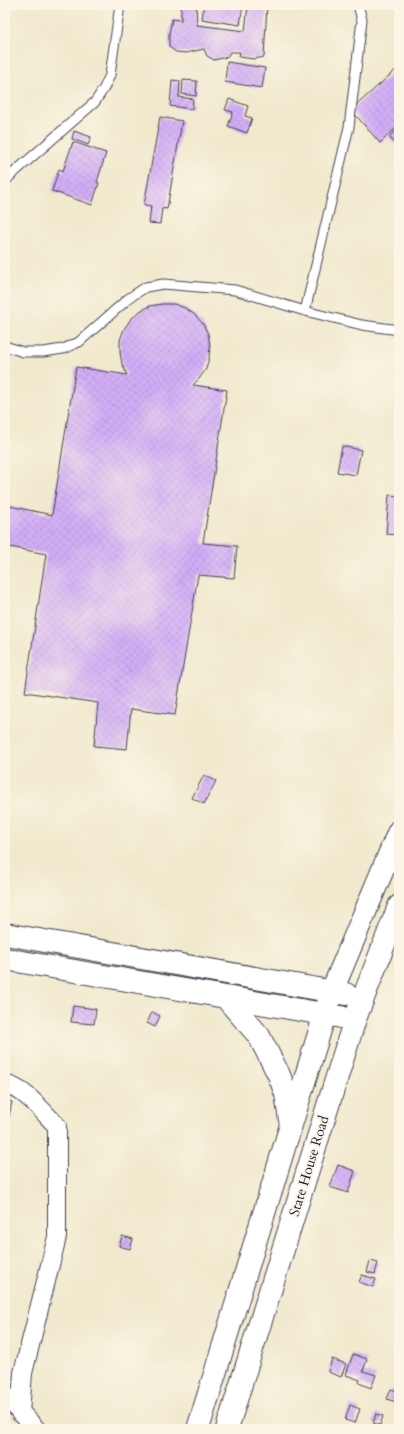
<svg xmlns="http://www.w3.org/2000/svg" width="404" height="1434" viewBox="0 0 404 1434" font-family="Cardo,serif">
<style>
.building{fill:url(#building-cross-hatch)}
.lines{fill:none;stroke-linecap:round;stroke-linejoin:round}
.lane-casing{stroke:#414051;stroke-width:11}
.street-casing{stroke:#414051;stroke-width:20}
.secondary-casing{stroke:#414051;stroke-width:24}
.lane{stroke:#fff;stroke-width:9}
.street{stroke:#fff;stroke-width:18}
.secondary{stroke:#fff;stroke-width:22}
.labels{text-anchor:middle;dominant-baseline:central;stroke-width:4;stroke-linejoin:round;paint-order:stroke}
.street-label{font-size:14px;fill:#22223b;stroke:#fcf5e5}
</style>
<defs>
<pattern id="building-cross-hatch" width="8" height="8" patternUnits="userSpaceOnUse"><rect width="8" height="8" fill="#d3aef8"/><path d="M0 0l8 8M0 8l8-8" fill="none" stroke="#b595d6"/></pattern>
</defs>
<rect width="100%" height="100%" fill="#fcf5e5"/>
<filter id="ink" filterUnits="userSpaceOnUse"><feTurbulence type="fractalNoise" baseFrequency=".025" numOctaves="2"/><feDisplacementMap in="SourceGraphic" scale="8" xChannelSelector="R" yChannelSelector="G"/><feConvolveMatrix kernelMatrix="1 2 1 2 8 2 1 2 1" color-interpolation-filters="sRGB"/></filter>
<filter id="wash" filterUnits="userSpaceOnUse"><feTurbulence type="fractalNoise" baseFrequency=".012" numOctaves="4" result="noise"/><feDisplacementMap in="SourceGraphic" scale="16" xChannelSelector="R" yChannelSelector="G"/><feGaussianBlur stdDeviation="0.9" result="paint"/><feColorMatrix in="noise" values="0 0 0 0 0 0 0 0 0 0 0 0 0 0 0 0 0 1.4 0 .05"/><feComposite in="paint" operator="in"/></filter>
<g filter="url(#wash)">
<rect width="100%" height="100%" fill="#f0e9cd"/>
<g id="blocks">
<path class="building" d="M181 5H196L197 25 245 31 248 5H267L264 57 254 59 239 57 240 52H230L227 57 214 60 207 56 204 49 186 53 176 52 169 47V34L172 19 181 20Z
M204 5H243L240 25 202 19Z
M227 62 265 68 262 88 225 82Z
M399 67V125L380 143 351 110Z
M172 80 180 81 179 97 193 99 192 109 170 106Z
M183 80 197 81 196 96 182 94Z
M229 99 248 106 245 116 252 118 247 133 228 126 233 112 225 110Z
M160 117 182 121 167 209 162 208 160 224 149 223 151 206 144 205Z
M399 127V148L389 137Z
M74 131 91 137 88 145 72 139Z
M73 142 106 153 97 182 99 183 92 205 52 191 59 169 63 171Z
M162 304H174L185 308 195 315 203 324 208 334 210 346 209 358 206 369 199 379 193 385 227 390 203 543 237 546 234 578 198 575 175 715 131 709 127 749 94 746 98 703 25 692 46 554 5 546V505L52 515 76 367 127 375 122 364 120 352V340L124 329 131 319 140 311 150 306Z
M342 446 361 450 356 475 337 472Z
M389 495 399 496V535L386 534Z
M204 775 216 781 204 804 192 798Z
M73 1006 96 1009 94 1024 71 1022Z
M152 1012 160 1016 155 1027 147 1023Z
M5 1100 12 1102 6 1131H5Z
M338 1165 355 1171 348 1193 330 1187Z
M122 1236 133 1239 130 1249 119 1246Z
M370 1261 378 1263 375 1274 367 1272Z
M362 1275 376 1279 373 1287 359 1282Z
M353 1354 367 1359 363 1371 376 1375 371 1388 359 1383 360 1380 346 1375Z
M332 1359 346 1364 341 1377 328 1372Z
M391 1389 399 1392V1403L387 1399Z
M350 1405 360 1409 355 1423 345 1420Z
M376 1414 383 1416 380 1425 373 1423Z"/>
</g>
</g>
<g filter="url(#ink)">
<use href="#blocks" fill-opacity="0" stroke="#414051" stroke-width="1"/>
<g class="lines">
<g class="lane-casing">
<path id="lane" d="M5 182 10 176 95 102 104 88 110 75 120 5
M305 311 349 127 362 20 358 5
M5 346 23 352H43L63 349 79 342 129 298 146 287 163 284 235 290 305 311 362 325 399 330"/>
</g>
<g class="street-casing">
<path id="street" d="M5 1085C22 1085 45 1114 57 1126V1237L23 1373 20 1413
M5 1395 36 1429"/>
</g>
<g class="secondary-casing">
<path id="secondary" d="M5 934 346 994
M5 959 341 1017
M226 998 259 1036 279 1075 286 1094 290 1120
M198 1429 332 991 399 831
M227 1429 355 1019 399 906"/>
</g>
<use href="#lane" class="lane"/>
<use href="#street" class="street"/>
<use href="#secondary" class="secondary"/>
</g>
</g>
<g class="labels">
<g class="street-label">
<text transform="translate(309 1166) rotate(-73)">State House Road</text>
</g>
</g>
<rect width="404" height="1434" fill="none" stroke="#fcf5e5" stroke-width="20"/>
</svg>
